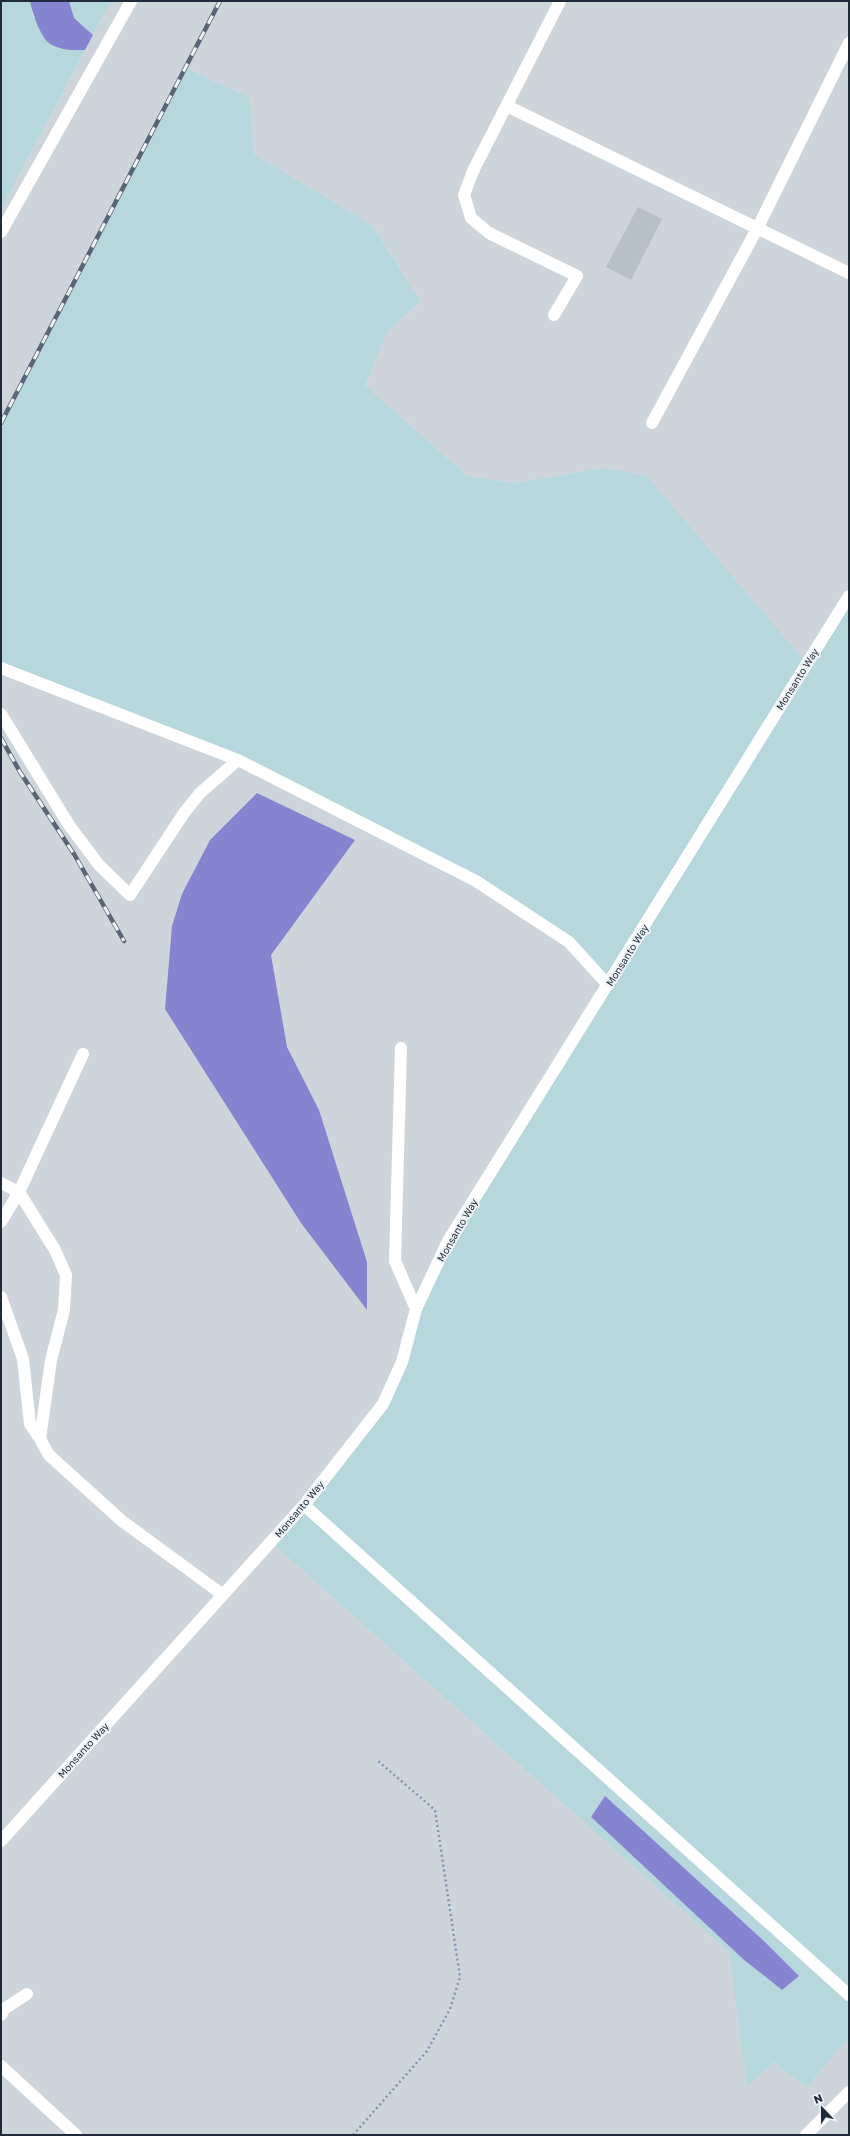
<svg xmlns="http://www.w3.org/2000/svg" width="850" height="2136" viewBox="0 0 850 2136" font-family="'Golos Text',sans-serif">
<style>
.built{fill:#cdd5da}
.green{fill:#b6d7dc;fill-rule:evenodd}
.water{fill:#8584d1}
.building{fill:#b7c0c8}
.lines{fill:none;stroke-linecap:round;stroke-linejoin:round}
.path{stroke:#7e94af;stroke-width:2.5;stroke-dasharray:2 3;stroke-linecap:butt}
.minor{stroke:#fff;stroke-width:12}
.rail-casing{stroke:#596576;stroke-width:4.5}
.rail{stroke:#eff4f7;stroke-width:3;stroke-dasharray:9;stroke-linecap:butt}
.labels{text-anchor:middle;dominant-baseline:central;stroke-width:4;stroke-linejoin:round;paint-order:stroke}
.street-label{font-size:10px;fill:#1f2a3a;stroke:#eff4f7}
</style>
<rect width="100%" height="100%" fill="#dee5ea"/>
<path class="built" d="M111 1H220L215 12 222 1H849V608L845 604 807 664 603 468 515 483 467 476 365 385 388 331 420 301 372 225 254 154 249 97 185 68 1 424V209Z
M1 668 238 760 476 881 569 942 608 985 383 1404 271 1542 729 1952 747 2087 774 2062 806 2088 849 2038V2135H1Z"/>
<path class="green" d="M1 1H30L33 17 72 51 85 50 1 209Z
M69 1H111L93 35 74 18Z
M185 68 249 97 254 154 372 225 420 301 388 331 365 385 467 476 515 483 603 468 646 475 807 664 845 603 849 608V2038L806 2088 774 2062 747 2087 729 1952 271 1542 383 1404 448 1241 608 985 569 942 476 881 238 760 1 668V424ZM605 1797 765 1942 799 1976 782 1990 743 1959 591 1817Z"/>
<path class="water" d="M30 1H69L74 18 93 35 85 50C74 51 59 50 49 43 40 36 32 12 30 1Z
M257 793 355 840 271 955 287 1047 319 1110 367 1262V1310L301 1223 165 1009 172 926 182 894 210 840Z
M605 1796 765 1942 799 1976 782 1990 743 1959 591 1817Z"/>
<path class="building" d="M638 207 662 219 631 280 606 267Z"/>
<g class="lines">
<path class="path" d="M353 2135 427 2051 450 2009 460 1977 435 1810 378 1761"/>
<path class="minor" d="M507 106 849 273
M1 232 131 1
M554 315 577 276 489 233 471 218 464 195 473 171 560 1
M652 423 757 229 849 43
M1 668 238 760 476 881 569 942 608 985
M1 714 69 825 99 865 130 895 184 813 200 793 238 760
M401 1048 395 1261 416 1309
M1 1183 19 1192 55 1250 66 1275 64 1310 51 1360 40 1439 30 1424 23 1359 1 1297
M1 1222 19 1192 83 1054
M40 1439 49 1455 122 1521 223 1595
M304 1505 849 1995
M1 1841 304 1505 383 1404 402 1362 416 1309 448 1241 849 596
M1 2015 4 2009 27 1994
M1 2066 76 2135
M806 2135 849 2092"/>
<g class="rail-casing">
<path id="rail" d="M1 423 220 1
M1 738 20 772 74 854 124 941"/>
</g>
<use href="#rail" class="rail"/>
</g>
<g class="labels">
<g class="street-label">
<text transform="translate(797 679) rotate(-58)">Monsanto Way</text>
<text transform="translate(627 955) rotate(-58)">Monsanto Way</text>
<text transform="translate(457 1230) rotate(-60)">Monsanto Way</text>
<text transform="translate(299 1509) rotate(-50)">Monsanto Way</text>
<text transform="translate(83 1750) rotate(-48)">Monsanto Way</text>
</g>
</g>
<rect width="850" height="2136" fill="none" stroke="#1f2a3a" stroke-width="4"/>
<g transform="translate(822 2108) rotate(338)" stroke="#eff4f7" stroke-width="3" paint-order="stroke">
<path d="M0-3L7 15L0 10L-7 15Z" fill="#1f2a3a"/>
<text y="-6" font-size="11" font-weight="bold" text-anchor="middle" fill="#1f2a3a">N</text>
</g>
</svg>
